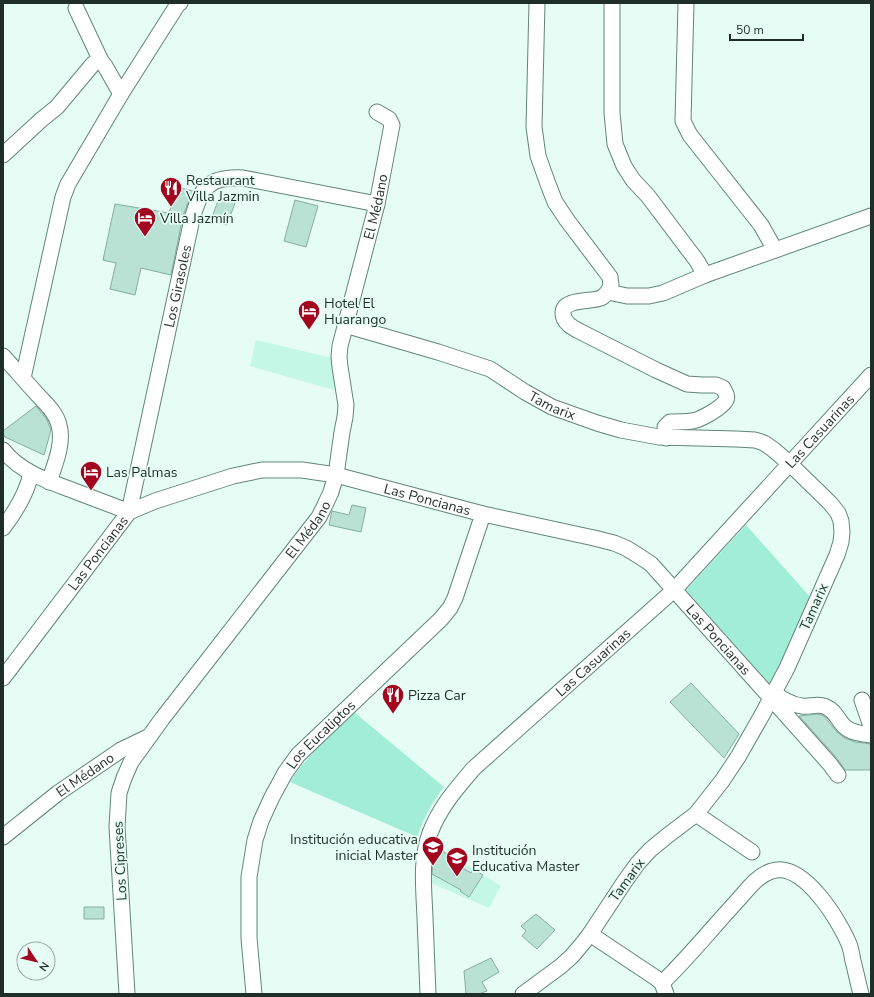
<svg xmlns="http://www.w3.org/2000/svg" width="874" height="997" viewBox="0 0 874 997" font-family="'Nunito Sans',sans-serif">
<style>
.built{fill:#c5f7e7}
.green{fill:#a1edd6}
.building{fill:#b9e1d4;stroke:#87ada1}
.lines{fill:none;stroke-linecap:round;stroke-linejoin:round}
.minor-casing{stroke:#608579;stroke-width:17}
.minor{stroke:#fff;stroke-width:15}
.labels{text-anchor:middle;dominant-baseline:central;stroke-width:3.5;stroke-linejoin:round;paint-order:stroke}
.poi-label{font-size:14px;fill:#1f2e29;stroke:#e6fdf5;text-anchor:start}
.street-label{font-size:14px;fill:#1f2e29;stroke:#e6fdf5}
</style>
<rect width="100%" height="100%" fill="#e6fdf5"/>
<path class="built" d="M256 340 333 358 337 391 250 366Z
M431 844 501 886 489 908 426 881Z"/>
<path class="green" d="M746 525 811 598 774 683 769 684 686 590Z
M354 712 444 787C432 802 424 818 417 837L290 782C307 755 332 734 354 712Z"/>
<path class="building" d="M177 187 193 191 187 205 183 216 171 275 141 268 135 295 110 289 116 263 103 260 115 204 169 213Z
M219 198 235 203 227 225 211 220Z
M295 200 318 206 306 247 284 241Z
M36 406 47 420 51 430 44 455 5 437 3 434V431Z
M352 505 366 508 361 532 329 525 332 511 349 515Z
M691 683 739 734 724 758 670 702Z
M818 714 824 716 836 731 843 737 855 742 871 744V770H845L836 757 799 716Z
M440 850 454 857 451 861 471 873 473 869 483 875 469 897 460 891 461 890 432 874 433 859 434 860Z
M84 907H104V919H84Z
M536 914 555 930 537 949 522 936 526 931 521 926Z
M491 958 499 972 482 982 487 991 479 994H466L464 971Z"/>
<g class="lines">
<g class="minor-casing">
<g id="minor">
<path d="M537 3 534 127 538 156 548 184 555 202 567 220 610 277 611 285 608 292"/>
<path d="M612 3V113L615 144 624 166 633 180 648 196 697 261 705 275"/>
<path d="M686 3 683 121 690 135 761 225 775 250"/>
<path d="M76 8 101 61 105 66 121 94"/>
<path d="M3 155 41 120 57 107 93 64 97 61H101"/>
<path id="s1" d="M345 325 438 352 490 369 525 392 552 407 597 423 621 430 659 437 736 439 755 440 764 443 774 450 790 464 830 503 838 513 841 521 842 532 841 542 837 555 787 668 762 715 738 757 722 781 696 814 667 836 650 850 638 863 625 881 590 934 583 943 572 956 561 966 523 994"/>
<path d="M3 356C14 368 25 381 36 393 44 402 56 412 59 425 64 443 55 464 49 482"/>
<path d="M23 378 63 197 68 184 121 94 178 4 180 3"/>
<path d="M666 438 665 427 670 422C677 422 685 422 692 421 700 420 722 408 726 400 728 396 725 392 723 388L716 385H702L687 384 656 370 581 332C573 328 563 323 563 313 563 298 592 302 601 298 604 297 606 293 608 292L627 296H649L663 293 705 275 871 216"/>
<path id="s2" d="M3 450C21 473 51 482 77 492 95 499 112 505 129 512L192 219C201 188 208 176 243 178L377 204"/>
<path d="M3 528C16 511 27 493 31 473"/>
<path id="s3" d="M3 678 129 512 155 501 233 476 262 470H302L336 475 483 514 594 538 614 543 626 548 639 556 651 564 829 763 838 775"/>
<path d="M774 693C782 699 792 705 802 706 810 707 819 703 826 707 836 711 838 721 845 727 852 733 862 734 871 735"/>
<path d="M862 700 871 726"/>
<path d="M696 814 752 852"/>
<path id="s4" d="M3 837 58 793 80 778 121 750 148 737"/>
<path d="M590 934 656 978 662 983 666 994"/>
<path d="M662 983C689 957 712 928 738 900 748 889 758 875 772 871 803 861 839 920 849 944 851 949 852 956 853 961 856 972 858 983 861 994"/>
<path id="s5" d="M127 994 117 827 119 793 124 778 131 762 162 719 319 517 325 505 331 492 336 475 342 432 345 417 346 405 340 367 339 357 340 346 377 204 392 125 389 119 377 112"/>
<path id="s6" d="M254 994 249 938V877L255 840 261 821 272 797 285 773 298 755 441 619 450 608 455 598 483 514"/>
<path id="s7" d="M428 994C427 969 426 943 425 918 424 890 420 860 430 833 440 807 456 789 474 768L674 590 871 375"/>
</g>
</g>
<use href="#minor" class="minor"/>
</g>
<defs>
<g id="restaurant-pin" transform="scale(1.15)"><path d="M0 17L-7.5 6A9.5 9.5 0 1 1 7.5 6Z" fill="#a3061f" stroke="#e6fdf5"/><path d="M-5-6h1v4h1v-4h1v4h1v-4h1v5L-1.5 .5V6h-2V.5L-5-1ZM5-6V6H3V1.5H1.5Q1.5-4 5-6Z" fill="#fff"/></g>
<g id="hotel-pin" transform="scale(1.15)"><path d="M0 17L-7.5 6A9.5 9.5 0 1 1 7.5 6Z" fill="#a3061f" stroke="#e6fdf5"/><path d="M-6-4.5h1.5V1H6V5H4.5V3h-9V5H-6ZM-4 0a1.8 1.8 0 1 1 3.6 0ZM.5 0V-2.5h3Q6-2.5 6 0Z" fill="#fff"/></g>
<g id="school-pin" transform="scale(1.15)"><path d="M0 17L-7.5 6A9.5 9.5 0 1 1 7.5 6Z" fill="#a3061f" stroke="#e6fdf5"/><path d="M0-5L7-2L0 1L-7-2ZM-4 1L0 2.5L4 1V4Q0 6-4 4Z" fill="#fff"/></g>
</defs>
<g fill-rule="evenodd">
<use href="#restaurant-pin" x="171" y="188"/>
<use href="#hotel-pin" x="145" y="218"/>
<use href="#hotel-pin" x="309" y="311"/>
<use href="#hotel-pin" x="91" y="472"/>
<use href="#restaurant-pin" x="393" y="695"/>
<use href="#school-pin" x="433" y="847"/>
<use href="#school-pin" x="457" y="858"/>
</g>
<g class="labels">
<g class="poi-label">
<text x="186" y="180">Restaurant<tspan x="186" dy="16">Villa Jazmin</tspan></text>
<text x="160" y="218">Villa Jazmín</text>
<text x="324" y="303">Hotel El<tspan x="324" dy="16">Huarango</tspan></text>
<text x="106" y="472">Las Palmas</text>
<text x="408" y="695">Pizza Car</text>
<text x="418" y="839" text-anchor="end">Institución educativa<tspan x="418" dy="16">inicial Master</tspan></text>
<text x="472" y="850">Institución<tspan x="472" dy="16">Educativa Master</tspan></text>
</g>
<g class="street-label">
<text stroke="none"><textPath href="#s5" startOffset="863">El Médano</textPath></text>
<text stroke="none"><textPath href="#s2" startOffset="373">Los Girasoles</textPath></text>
<text stroke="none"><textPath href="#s1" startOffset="224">Tamarix</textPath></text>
<text stroke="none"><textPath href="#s7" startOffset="724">Las Casuarinas</textPath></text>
<text stroke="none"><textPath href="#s3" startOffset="517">Las Poncianas</textPath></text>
<text stroke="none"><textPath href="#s5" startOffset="527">El Médano</textPath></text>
<text stroke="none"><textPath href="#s3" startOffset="157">Las Poncianas</textPath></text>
<text transform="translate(814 607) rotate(-66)">Tamarix</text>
<text stroke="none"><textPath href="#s3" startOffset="853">Las Poncianas</textPath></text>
<text stroke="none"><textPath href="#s7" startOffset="400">Las Casuarinas</textPath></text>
<text stroke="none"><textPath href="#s6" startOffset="281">Los Eucaliptos</textPath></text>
<text stroke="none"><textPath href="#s4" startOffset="103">El Médano</textPath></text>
<text transform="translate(120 861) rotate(-93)">Los Cipreses</text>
<text transform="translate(627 880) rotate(-54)">Tamarix</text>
</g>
</g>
<rect width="874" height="997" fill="none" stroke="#1f2e29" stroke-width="8"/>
<g transform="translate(36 961) rotate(125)"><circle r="19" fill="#e6fdf5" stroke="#96aaa3"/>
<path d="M0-3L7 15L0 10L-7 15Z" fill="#a3061f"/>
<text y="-6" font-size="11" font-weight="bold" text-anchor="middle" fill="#1f2e29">N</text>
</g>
<path d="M730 34v6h73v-6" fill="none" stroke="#1f2e29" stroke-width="2"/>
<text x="736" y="34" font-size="12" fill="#1f2e29" stroke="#e6fdf5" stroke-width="3" paint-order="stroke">50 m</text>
</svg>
